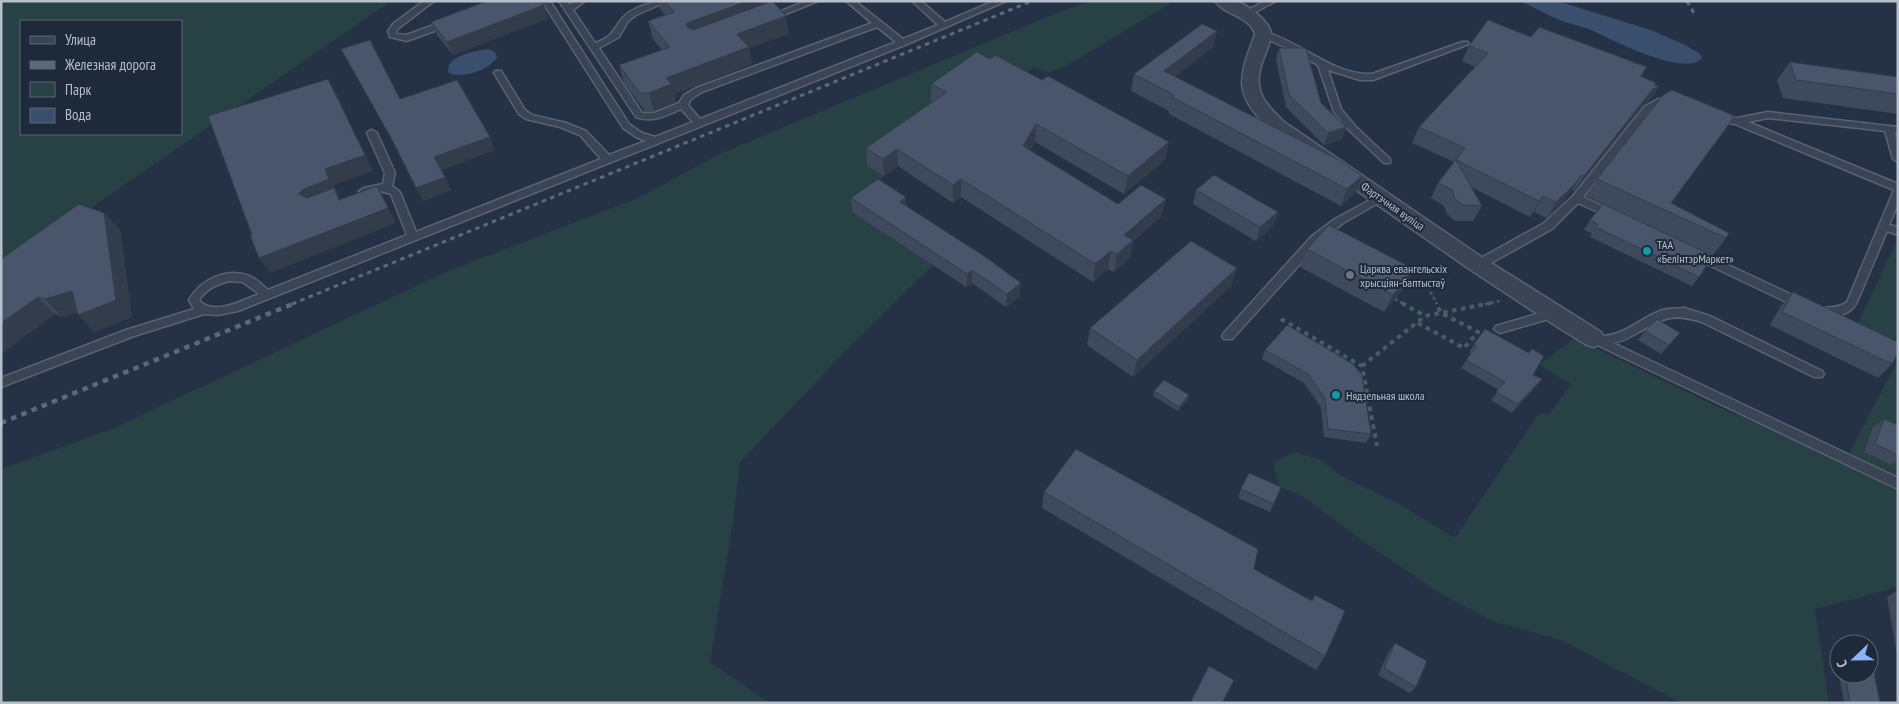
<svg xmlns="http://www.w3.org/2000/svg" width="1899" height="704" viewBox="0 0 1899 704" font-family="'PT Sans Narrow',sans-serif">
<style>
.green{fill:#274145;fill-rule:evenodd}
.water{fill:#3a4e6e}
.lines{fill:none;stroke-linecap:round;stroke-linejoin:round}
.lane-casing{stroke:#586271;stroke-width:3}
.street-casing{stroke:#586271;stroke-width:3}
.path-far1{stroke:#465e61;stroke-width:2.5;stroke-dasharray:3 3;stroke-linecap:butt}
.path{stroke:#465e61;stroke-width:4;stroke-dasharray:4.5 4.5;stroke-linecap:butt}
.lane{fill:#3a4454;fill-rule:evenodd}
.street{fill:#3a4454;fill-rule:evenodd}
.rail-far1{stroke:#5c687b;stroke-width:3;stroke-dasharray:4.5 4.5;stroke-linecap:butt}
.rail{stroke:#5c687b;stroke-width:4.5;stroke-dasharray:5.5 5.5;stroke-linecap:butt}
.wall{fill:#3f495c}
.shaded-wall{fill:#333c4b}
.building{fill:#49556b;stroke:#333c4b}
.culture-dot{fill:#0f9aa8;stroke:#1e2939;stroke-width:2}
.worship-dot{fill:#6b7280;stroke:#1e2939;stroke-width:2}
.labels{text-anchor:middle;dominant-baseline:central;stroke-width:4;stroke-linejoin:round;paint-order:stroke}
.street-label{font-size:12px;fill:#b7bfcd;stroke:#1e2939}
.poi-label{font-size:12px;fill:#b7bfcd;stroke:#1e2939;text-anchor:start}
</style>
<rect width="100%" height="100%" fill="#253245"/>
<path class="green" d="M1 1H391L1 270ZM21 21H181V134H21Z
M1090 1H1174L1066 66 1046 73 1034 67 1013 83 932 102 947 110 884 176 867 190 853 212 933 265 841 356 740 462 733 522 710 662 770 703H1V469L112 429 446 272 638 198 722 153 1047 17Z
M1898 238V358L1852 336Z
M1574 338 1731 413 1738 415 1846 465 1850 452 1898 360V587L1815 609 1829 703H1682L1561 640 1492 621 1441 594 1370 546 1302 496 1279 486 1273 462 1295 452 1321 460 1341 476 1401 505 1455 538 1539 413 1549 414 1571 384 1539 365Z"/>
<path class="water" d="M1520 1H1557L1651 30 1687 46 1700 54 1702 58C1685 78 1610 39 1591 30 1581 26 1571 24 1562 21 1547 15 1534 7 1520 1Z
M488 49 495 52 497 57C490 70 462 79 449 73 443 56 476 51 488 49Z"/>
<g class="lines">
<g class="lane-casing">
<path id="lane" d="M424 1H434L400 27 396 31 397 34 406 35 448 20 451 21V25L407 41 390 37 388 31 394 23Z
M542 1H550L629 124 642 133 655 137 693 122 681 109C666 116 652 123 636 117L559 1H567L570 5 575 1H585L573 10 595 43C612 37 612 32 621 20 631 7 653 1 668 1L636 15 628 21 619 37 599 48 642 113H654L679 103 684 95 696 88 872 23 846 1H855L903 39 938 25 912 1H921L945 22 994 1H1006L905 45 238 311 217 315 204 314 134 336 1 387V378L126 330 194 309 189 300C200 280 227 267 249 276 257 279 262 285 268 290L407 235 391 194 380 191 364 194 359 191 364 188 383 184 385 173 367 133 369 131 372 130 377 133 395 173 392 186 400 192 416 232 601 159 580 135 560 127 526 119 519 114 494 73 495 71H501L525 110 532 115 566 123 586 131 609 155 646 141 636 137 623 128ZM877 27 896 42 700 119 688 105 691 99 702 92ZM229 281 243 282 259 294C243 300 213 317 199 300 206 289 217 284 229 281Z
M806 1H818L771 20 768 21 764 18Z
M1265 1H1276L1248 16H1242L1241 14Z
M1263 31C1302 42 1331 75 1372 74L1462 42H1468L1469 44 1373 80H1360L1328 70 1341 109 1355 126 1390 159V163H1384L1349 130 1334 112 1318 65 1287 48 1260 36 1259 34Z
M1658 99H1670L1675 102 1670 105H1660L1650 111 1583 197 1617 213 1618 215 1617 217H1609L1578 203 1552 229 1482 268H1474L1473 265 1474 262 1544 223 1573 196 1644 107Z
M1768 112 1898 127V133H1895L1898 142V162L1893 159 1885 131 1768 118 1748 122 1898 184V204L1889 225 1898 227V235L1887 231 1856 304C1848 317 1830 319 1816 315L1815 312C1821 304 1836 311 1847 302L1894 190 1735 124 1716 121 1711 118 1716 115 1737 118Z
M1381 194 1385 195 1386 197 1385 199 1343 223 1320 242 1232 339H1224L1222 336 1224 333 1312 236 1335 219Z
M1696 250 1805 301 1806 304 1801 308 1797 307 1692 257 1691 254Z
M1550 308 1555 312 1545 320 1500 333 1494 329 1496 326 1537 314Z
M1684 308 1710 316 1822 371 1824 374 1822 377H1814L1702 322C1670 312 1663 319 1635 334 1628 338 1622 342 1613 343L1898 478V489L1589 341 1587 338 1593 334C1618 342 1638 319 1660 311 1667 308 1676 309 1684 308Z"/>
</g>
<g class="street-casing">
<path id="street" d="M1215 1C1221 1 1228 0 1234 1 1246 3 1273 23 1271 36 1268 52 1257 67 1259 84 1260 100 1273 111 1284 122L1480 256 1601 332 1604 338 1601 344 1593 347 1585 344 1545 319 1465 266 1270 130C1233 92 1238 81 1255 34 1249 15 1225 16 1215 1Z"/>
</g>
<path class="path-far1" d="M1425 281 1437 304
M1395 299 1404 304
M1485 304 1500 301"/>
<path class="path" d="M1402 303 1425 316
M1281 319 1362 366 1377 446
M1418 323 1464 348 1478 332 1441 313 1436 303
M1362 366 1425 316 1491 303"/>
<use href="#lane" class="lane"/>
<use href="#street" class="street"/>
<path class="rail-far1" d="M1687 1 1695 15
M292 304 1032 1"/>
<path class="rail" d="M1 423 295 303"/>
</g>
<path class="wall" d="M658 1H766L767 3 789 34 749 48 752 64 674 94 676 102 654 111H645L624 83 619 65 662 50 653 39 648 21 665 15 660 9Z
M548 18 453 55 437 35 431 22Z
M1217 31 1213 47 1175 77 1362 176 1356 192 1341 206 1169 114V111L1131 91 1134 74Z
M1531 37 1647 67 1641 77 1659 86 1649 102 1643 106 1574 191 1572 190 1562 204 1547 218 1534 212 1530 217 1471 187 1482 206 1473 221H1455L1447 214 1444 206 1431 198 1438 183 1454 162 1412 143 1419 127 1475 67 1462 61 1469 46Z
M1279 48 1321 103 1346 127 1342 139 1324 145 1286 107 1276 60Z
M341 49 400 99 495 150 441 170 451 190 423 201 395 145Z
M1790 62 1898 77V114L1783 98 1777 80Z
M931 84 1165 160 1124 194 1035 142 1030 151 1118 204 1162 216 1133 241 1130 258 1114 272 1108 269 1093 282 961 197 953 203 898 166 884 176 867 166 866 148 932 102 931 101Z
M1597 179 1671 203 1726 238 1712 256 1586 196Z
M1196 190 1274 225 1256 241 1193 204Z
M851 198 907 206 1020 297 1006 307 972 283 966 287 852 212Z
M1590 220 1699 277 1692 286 1590 237 1592 233 1584 230Z
M120 230 132 317 94 332 77 312 62 317 55 314 1 354V259Z
M1307 249 1414 269 1406 286 1384 312 1300 267Z
M1237 268 1231 286 1133 377 1087 345 1090 328Z
M1793 292 1892 364 1878 378 1770 325 1781 306Z
M1287 325 1371 434 1366 443 1324 437 1321 407 1304 383 1262 359 1265 350Z
M1645 331 1672 342 1661 354 1638 340Z
M1474 344 1542 379 1536 387 1512 413 1491 400 1499 390 1461 368 1471 354 1469 353Z
M1154 391 1189 395 1188 400 1178 411 1153 396Z
M1884 419 1898 425V460L1891 465 1864 452 1873 427Z
M1281 487 1270 512 1238 498 1241 489Z
M1044 492 1254 569 1325 656 1316 670 1042 508Z
M1898 590V661L1887 597Z
M1395 643 1416 687 1410 693 1378 675 1389 651Z
M1839 649V674H1869L1880 703H1844L1835 652Z"/>
<path class="shaded-wall" d="M748 1H766L768 13 691 41 687 27V23Z
M544 5 548 18 453 55 447 42Z
M786 16 789 34 749 48 752 64 674 94 676 102 654 111 649 93 666 78 737 34Z
M1217 31 1213 47 1161 88 1164 71Z
M328 79 337 95 373 171 334 185 339 194 338 195 343 203 311 205 299 194 302 190Z
M1659 86 1649 102 1643 106 1574 191 1584 176 1652 90Z
M1036 124 1035 142 1022 164 1023 146Z
M1346 127 1342 139 1324 145 1328 133Z
M490 137 495 150 440 170 434 157Z
M1169 142 1165 160 1124 194 1128 176Z
M897 149 898 166 884 176 883 159Z
M1582 175 1572 190 1562 204 1547 218 1556 202Z
M1362 176 1356 192 1341 206 1347 189Z
M445 177 451 190 423 201 416 188Z
M961 179V197L953 203V185Z
M377 186 396 223 270 273 259 258Z
M1543 196 1534 212 1530 217 1539 201Z
M906 197 907 211 900 202Z
M1166 199 1162 216 1133 241 1130 258 1114 272 1117 254 1124 235Z
M1278 212 1274 225 1256 241 1260 227Z
M104 213 120 230 132 317 94 332 78 315Z
M1111 251 1108 269 1093 282 1095 264Z
M1237 268 1231 286 1133 377 1137 360Z
M1414 269 1406 286 1384 312 1393 295Z
M972 270V283L966 287 967 274Z
M1021 283 1020 297 1006 307 1007 294Z
M72 291 89 309 62 317 45 299Z
M38 297 55 314 1 354V323Z
M1542 379 1536 387 1512 413 1518 404Z
M1189 395 1188 400 1178 411 1179 407Z"/>
<path class="building" d="M487 1H540L544 5 447 42 431 22Z
M665 1H748L687 23V27L693 30 772 1 786 16 737 34 749 47 666 78 671 84 649 93H640L619 65 670 47 648 21 674 12Z
M1488 20 1531 37 1539 27 1647 67 1640 76 1656 83 1654 85 1659 86 1652 90 1584 176 1582 175 1571 188 1556 202 1543 196 1539 201 1456 160 1482 206 1463 205 1455 199 1452 190 1438 183 1465 148 1419 127 1488 53 1469 46Z
M1202 24 1217 31 1164 71 1341 161 1362 176 1347 189 1172 97 1174 95 1134 74Z
M370 40 400 99 457 80 490 137 434 157 445 177 416 188 390 136 341 49Z
M1279 48H1306L1321 103 1346 127 1328 133 1289 95Z
M977 52 990 59 995 55 1042 80 1048 76 1169 142 1128 176 1036 124 1023 146 1118 204 1141 185 1166 199 1124 235 1133 240 1117 254 1111 251 1095 264 961 179 953 185 897 149 883 159 866 148 947 92 931 84Z
M1790 62 1898 77V94L1796 80Z
M328 79 365 155 325 169 329 179 302 190 299 194 307 198 334 188 339 200 377 186 388 208 259 258 250 235H252L208 116Z
M1672 90 1735 116 1671 203 1729 233 1726 238 1597 179 1663 95Z
M1214 175 1278 212 1260 227 1196 190Z
M878 179 906 197 900 202 987 258 1021 283 1007 294 972 270 967 274 851 198Z
M79 204 104 213 116 300 78 315 72 291 45 299 38 297 1 323V259Z
M1603 204 1713 256 1699 277 1596 227 1598 224 1590 220Z
M1329 225 1414 269 1393 295 1307 249Z
M1191 241 1237 268 1137 360 1090 328Z
M1793 292 1898 342V353L1892 364 1782 312Z
M1657 319 1680 333 1669 345 1645 331Z
M1287 325 1353 364 1362 375 1371 434 1328 429 1325 398 1308 374 1265 350Z
M1485 329 1529 353 1532 349 1544 356 1533 375 1542 379 1518 404 1496 392 1505 382 1466 360 1477 346 1474 344Z
M1164 380 1189 395 1179 407 1154 391Z
M1884 419 1898 425V455L1875 444Z
M1076 449 1258 549 1254 569 1312 601 1315 595 1345 611 1325 656 1044 492Z
M1249 473 1281 487 1274 504 1241 489Z
M1395 643 1427 661 1416 687 1384 668Z
M1869 656 1871 657 1880 703H1850L1845 674H1869Z
M1209 666 1234 680 1222 703H1193L1191 701Z"/>
<g class="culture-dot">
<circle cx="1647" cy="251" r="5"/>
<circle cx="1336" cy="395" r="5"/>
</g>
<circle class="worship-dot" cx="1350" cy="275" r="5"/>
<g class="labels">
<g class="street-label">
<text transform="translate(1393 206) rotate(35)">Фартэчная вуліца</text>
</g>
<g class="poi-label">
<text x="1657" y="244">ТАА<tspan x="1657" dy="14">«БелІнтэрМаркет»</tspan></text>
<text x="1360" y="268">Царква евангельскіх<tspan x="1360" dy="14">хрысціян-баптыстаў</tspan></text>
<text x="1346" y="395">Нядзельная школа</text>
</g>
</g>
<rect width="1899" height="704" fill="none" stroke="#b7bfcd" stroke-width="5"/>
<rect x="20" y="20" width="162" height="115" fill="#1e2939" stroke="#5b6574"/>
<rect x="30" y="36" width="25" height="8" fill="#3a4454" stroke="#5b6574"/>
<text x="65" y="45" font-size="15" fill="#b7bfcd">Улица</text>
<rect x="30" y="61" width="25" height="8" fill="#5c687b" stroke="#5b6574"/>
<text x="65" y="70" font-size="15" fill="#b7bfcd">Железная дорога</text>
<rect x="30" y="82" width="25" height="15" fill="#274145" stroke="#5b6574"/>
<text x="65" y="95" font-size="15" fill="#b7bfcd">Парк</text>
<rect x="30" y="108" width="25" height="15" fill="#3a4e6e" stroke="#5b6574"/>
<text x="65" y="120" font-size="15" fill="#b7bfcd">Вода</text>
<g transform="translate(1854 659) rotate(248)"><circle r="24" fill="#1e2939" stroke="#5b6574"/>
<path d="M0-4L9 19L0 12L-9 19Z" fill="#8bb4ff"/>
<text y="-8" font-size="14" font-weight="bold" text-anchor="middle" fill="#b7bfcd">С</text>
</g>
</svg>
